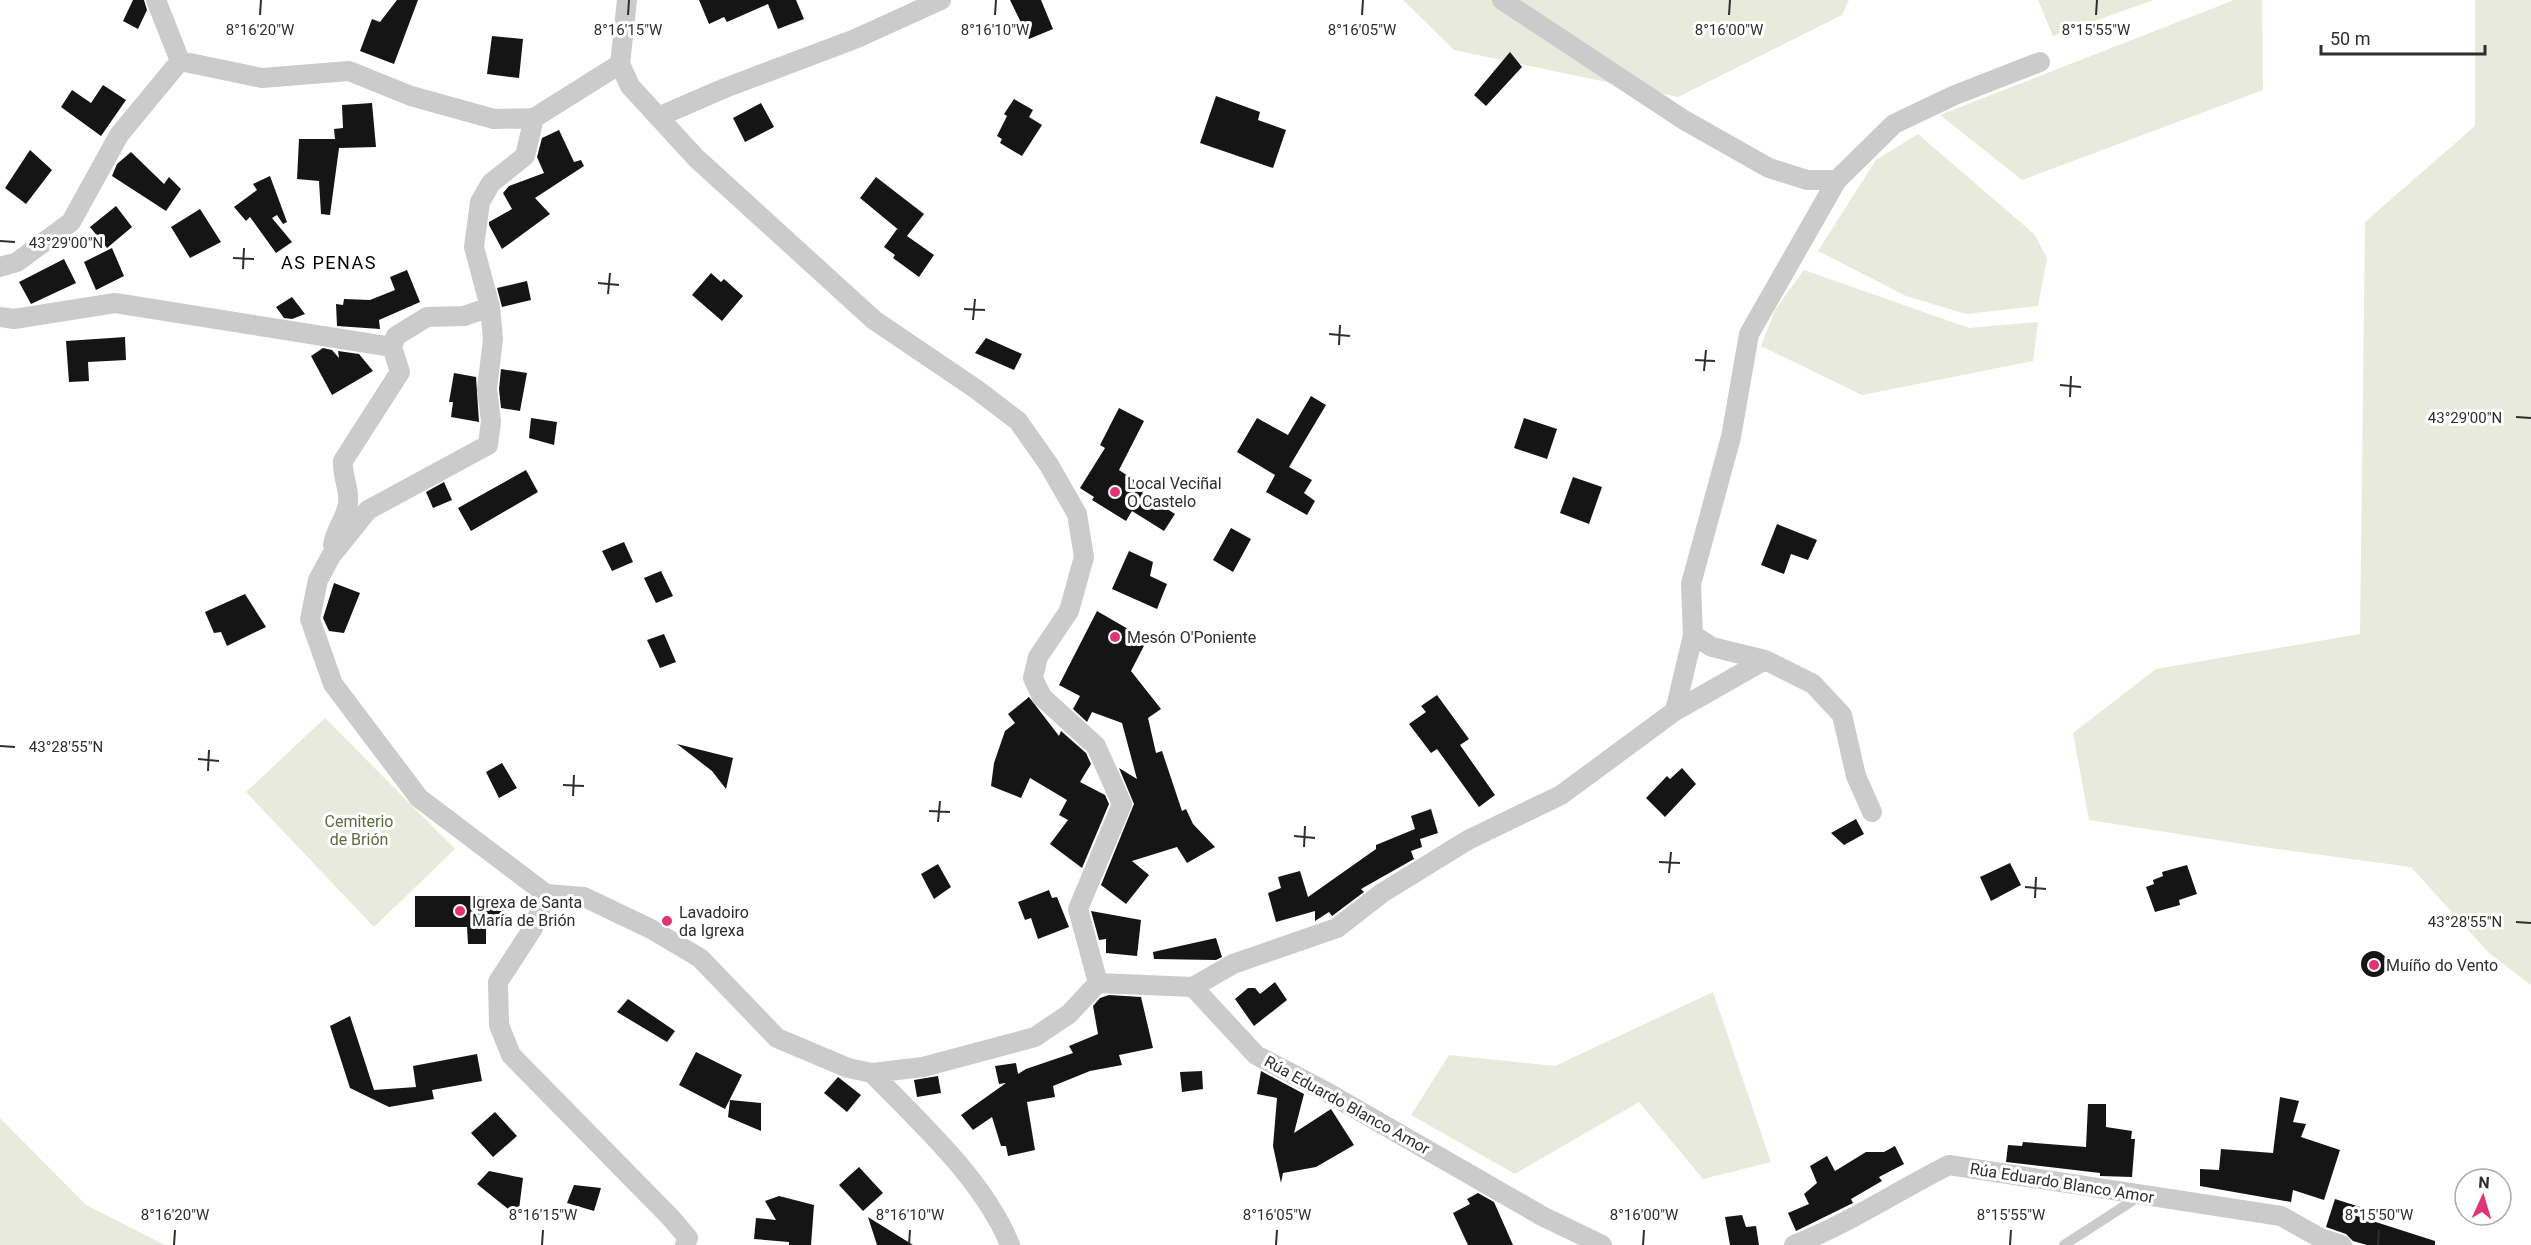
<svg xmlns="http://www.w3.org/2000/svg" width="2531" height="1245" viewBox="0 0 2531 1245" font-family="Roboto,sans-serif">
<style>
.green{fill:#e8ebdb}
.building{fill:#151515}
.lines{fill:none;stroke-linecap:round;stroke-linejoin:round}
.lane{stroke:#cbcbcb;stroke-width:10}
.street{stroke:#cbcbcb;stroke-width:20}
.ticks{fill:none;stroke:#2e2e2e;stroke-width:2}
.poi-dot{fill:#df3572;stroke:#fff;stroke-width:2}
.labels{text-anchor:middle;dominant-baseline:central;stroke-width:6;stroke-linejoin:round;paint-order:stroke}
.poi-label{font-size:16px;fill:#2e2e2e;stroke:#fff;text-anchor:start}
.park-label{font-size:16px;fill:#5d683d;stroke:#fff}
.street-label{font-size:16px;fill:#2e2e2e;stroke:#fff}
.neighbourhood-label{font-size:18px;letter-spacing:1.5px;fill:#000;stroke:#fff}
.ticks-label{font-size:15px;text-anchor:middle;fill:#2e2e2e;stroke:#fff;stroke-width:6;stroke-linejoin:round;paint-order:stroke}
</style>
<rect width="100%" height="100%" fill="#fff"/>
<path class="green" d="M1403 0H1849L1842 15 1678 97 1454 50Z
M2038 0H2153L2053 36Z
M2234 0H2262L2263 90 2022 180 1940 115Z
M2475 0H2531V985L2489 953 2411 867 2255 846 2089 820 2073 733 2156 669 2360 634 2365 222 2475 126Z
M1918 134 2034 234 2047 258 2038 306 1966 314 1906 296 1818 251 1876 160Z
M1804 270 1969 328 2038 322 2033 361 1862 395 1761 346 1775 310Z
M325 718 455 849 374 927 246 792Z
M1713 992 1771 1162 1703 1179 1639 1102 1515 1174 1411 1115 1449 1055 1555 1066Z
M0 1118 86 1205 165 1245H0Z"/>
<path class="building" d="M133 0H144L147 10 138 29 123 21Z
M397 0H418L394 64 360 51 372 19 380 22Z
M699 0H796L804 19 778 29 768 4 727 22 724 17 709 24Z
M1010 0H1041L1053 29 1029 39Z
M492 36 523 39 519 78 487 74Z
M1510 52 1522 67 1486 106 1474 95Z
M103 85 126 100 101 136 61 107 72 90 91 103Z
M1216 96 1260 112 1258 120 1286 130 1273 168 1200 143Z
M1014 99 1033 110 1029 117 1042 125 1022 156 1000 143 1002 139 997 136 1007 116 1004 114Z
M372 103 376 147 339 148 330 215 321 214 319 181 297 179 299 139H335L334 129 343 128 342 105Z
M761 103 774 127 745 142 733 118Z
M559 130 574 162 581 160 584 166 535 198 550 214 502 249 489 225V222L512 209 503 193 509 186 544 173 537 157 542 138Z
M30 150 52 170 26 204 5 188Z
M131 152 164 184 169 177 181 189 166 211 112 176 117 164Z
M270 176 287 222 283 224 277 215 272 218 292 242 276 253 250 217 246 221 234 207 257 190 253 184Z
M876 177 924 214 907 236 934 255 919 277 893 258 895 255 884 247 897 229 900 231 860 198Z
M116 206 132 227 107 248 90 227Z
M200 209 221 242 190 258 171 227Z
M112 248 124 276 96 290 84 262Z
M64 259 76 283 31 304 19 282Z
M407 270 420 302 379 320 380 329 337 326 336 304 343 305 344 299 370 300 395 290 390 277Z
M711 273 721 282 724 279 743 296 722 321 692 295Z
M527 281 531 300 502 307 497 288Z
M292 297 305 314 292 319 284 318 276 307Z
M125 337 126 360 88 362 89 381 69 382 66 341Z
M986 338 1022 354 1014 370 975 353Z
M323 348 332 350 339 358 338 351 359 354 373 371 332 395 311 356Z
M501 369 527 373 520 411 501 408 499 389Z
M454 373 476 377 479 422 451 417 453 402H449Z
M1311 396 1326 405 1289 467 1312 480 1304 493 1315 501 1307 515 1266 492 1275 475 1237 452 1257 418 1288 435Z
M1119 408 1144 421 1119 470 1146 488 1142 493 1175 514 1164 531 1132 511 1126 521 1092 500 1094 497 1080 488 1105 448 1100 445Z
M531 418 557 422 554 445 529 438Z
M1524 418 1557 429 1547 459 1514 448Z
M526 470 538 492 471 531 458 508Z
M1573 477 1602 487 1589 524 1560 513Z
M444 482 452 500 433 508 426 492Z
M1777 524 1817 540 1808 560 1791 554 1784 574 1761 565Z
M1231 528 1251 539 1233 572 1213 560Z
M624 542 633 562 612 571 602 551Z
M1129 551 1153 562 1150 576 1167 584 1157 609 1112 589Z
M661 571 673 596 656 603 644 578Z
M334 583 360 593 344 633 329 631 323 618Z
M245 594 266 627 227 646 221 632 214 633 205 612Z
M1097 611 1147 640 1131 671 1161 709 1148 718 1156 753 1162 751 1182 811 1186 809 1193 824 1215 847 1187 863 1177 847 1132 861 1149 875 1126 904 1101 885 1134 804 1119 768 1137 779 1122 723 1092 712 1087 722 1073 709 1080 696 1059 685Z
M664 634 676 662 660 668 647 640Z
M1437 695 1469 739 1460 745 1495 795 1479 807 1437 749 1431 753 1409 724 1426 712 1421 706Z
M1029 697 1059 736 1061 731 1086 753 1091 764 1080 782 1105 795 1109 804 1082 868 1050 844 1068 820 1059 815 1067 800 1030 778 1021 798 991 786 994 763 1005 731 1015 723 1008 714Z
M677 744 733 758 726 789 712 771Z
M502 763 517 788 499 798 486 772Z
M1682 768 1696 784 1665 817 1646 798 1667 776 1670 779Z
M1431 809 1438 833 1420 839 1422 847 1411 851 1414 859 1361 889 1364 892 1332 916 1329 912 1315 921V911L1276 922 1268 893 1281 888 1278 877 1300 871 1308 897 1376 849V845L1415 829 1411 816Z
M1856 819 1864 834 1844 845 1831 833Z
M2010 863 2021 885 1991 901 1980 877Z
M938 864 951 887 934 899 921 874Z
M2187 865 2197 894 2179 900 2180 905 2155 912 2146 887 2154 884 2153 880 2163 876 2162 872Z
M1049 890 1052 898 1057 897 1069 927 1038 939 1031 918 1025 920 1018 902Z
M415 896H487L486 900H504L505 922H486V944H468L467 927H415Z
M1091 911 1141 920 1137 956 1106 953V939L1099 940Z
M1216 938 1222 957 1216 960 1154 959 1153 952Z
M2361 964a13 13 0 1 1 26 0a13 13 0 1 1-26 0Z
M1275 982 1287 1000 1254 1026 1235 999 1248 988H1255L1260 994Z
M1109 995 1141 997 1153 1048 1119 1055 1122 1065 1090 1071 1053 1086 1055 1097 1027 1102 1035 1150 1008 1156 1006 1146H1001L992 1117 973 1130 961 1115 1006 1083 999 1084 995 1066 1016 1063 1018 1074 1026 1069 1073 1053 1069 1046 1098 1034 1093 1006 1100 998Z
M628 999 675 1031 667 1042 617 1012Z
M350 1016 374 1090 416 1087 413 1066 477 1054 482 1081 432 1090 434 1099 389 1107 350 1088 330 1026Z
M696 1052 742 1075 725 1109 679 1085Z
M1202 1071 1203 1089 1182 1092 1180 1072Z
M1261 1071 1304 1094 1294 1133 1331 1109 1354 1145 1316 1167 1283 1173 1281 1183 1273 1146 1277 1098 1257 1094Z
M938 1076 941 1093 917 1097 914 1080Z
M838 1077 861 1095 847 1112 824 1093Z
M2280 1097 2299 1101 2293 1122 2306 1124 2301 1137 2340 1150 2324 1200 2293 1190 2291 1202 2200 1186V1169L2219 1170 2221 1149 2273 1153Z
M730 1100 761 1103V1131L728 1117Z
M2088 1104H2106V1127L2132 1131 2131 1139H2135L2132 1177 2100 1176V1173L2006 1162 2008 1145 2022 1146 2023 1142 2086 1147Z
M495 1112 517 1136 493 1157 471 1133Z
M1895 1146 1904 1164 1879 1177 1882 1181 1851 1199 1853 1203 1796 1231 1788 1213 1809 1204 1804 1194 1817 1183 1810 1166 1827 1156 1835 1171 1866 1152H1884Z
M859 1167 883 1193 863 1211 839 1185Z
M489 1171 523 1178 518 1217 477 1184Z
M574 1185 601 1188 594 1211 567 1203Z
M1478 1193 1494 1202 1513 1245H1468L1453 1213 1470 1204 1467 1199Z
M779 1196 814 1205 811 1245H789V1242L754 1239 756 1218 776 1220 765 1201Z
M2335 1199 2360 1207 2357 1216 2435 1241V1245H2367L2353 1241 2346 1234 2326 1227Z
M1742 1215 1746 1227 1756 1226 1759 1245H1730L1725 1217Z
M868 1217 913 1245H877Z"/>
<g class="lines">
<path class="lane" d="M2064 1245 2140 1196"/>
<path class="street" d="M156 0 180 61
M627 0 620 64 630 86 696 158 874 320 976 389 1018 421 1049 465 1077 514 1084 557 1069 611 1038 657 1033 678 1042 697 1096 746 1122 804 1078 909 1098 983
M1502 0 1684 120 1769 168 1807 180H1837L1894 124 1955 95 2040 62
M658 117 725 88 855 39 941 0
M534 118 525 156 491 183 480 202 474 247 490 307 493 339 487 389 491 421 488 445 368 510 331 556 318 580 310 619 333 684 419 798 546 894 584 897 651 929 700 958 777 1038 848 1068 872 1073 923 1067 1035 1037 1069 1014 1098 983
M0 267 17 262 71 222 119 135 180 61 262 78 349 71 411 96 494 119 534 118 620 64
M0 317 14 319 115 303 392 347
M333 545C335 530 346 518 348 504 350 489 342 477 343 461L400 372 392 347 396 336 427 317 464 316 490 307
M1693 635 1712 647 1765 660
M1675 711 1765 660 1813 684 1842 715 1856 776 1872 812
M546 894 533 928 498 982 499 1025 511 1055 671 1218 688 1238 685 1245
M1098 983 1193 987 1256 1055 1323 1090 1542 1216 1602 1245
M1193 987 1233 964 1337 928 1382 893 1468 840 1561 795 1675 711 1693 635 1691 584 1731 437 1749 334 1837 180
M872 1073C920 1123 984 1180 1010 1245
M1794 1245C1848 1224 1897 1191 1949 1165L2281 1216 2320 1238 2342 1245"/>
</g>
<path class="ticks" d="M260 15 261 0M628 15 629 0M995 15 996 0M1362 15 1363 0M1729 15 1730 0M2096 15 2097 0M0 241 15 242M233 258 254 259M243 269 244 248M598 283 619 285M608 294 610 273M964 309 985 310M973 320 975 299M1329 334 1350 336M1339 345 1340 325M1695 360 1715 361M1704 371 1706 350M2060 385 2081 387M2070 397 2071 376M2516 417 2531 418M0 746 15 747M198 759 219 761M208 771 209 750M563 785 584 786M573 796 574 775M929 811 950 812M938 822 940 801M1294 836 1315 838M1304 847 1305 826M1659 862 1680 863M1669 873 1671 852M2025 887 2046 889M2035 898 2036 877M2516 922 2531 923M174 1245 175 1230M542 1245 543 1230M909 1245 910 1230M1276 1245 1277 1230M1643 1245 1644 1230M2010 1245 2011 1230M2378 1245 2379 1230"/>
<g class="poi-dot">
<circle cx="1115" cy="492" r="6"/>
<circle cx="1115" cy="637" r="6"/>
<circle cx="460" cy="911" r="6"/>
<circle cx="667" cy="921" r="6"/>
<circle cx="2374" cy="965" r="6"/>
</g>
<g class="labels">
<g class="poi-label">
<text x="1127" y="483">Local Veciñal<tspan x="1127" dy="18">O Castelo</tspan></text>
<text x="1127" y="637">Mesón O'Poniente</text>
<text x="472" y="902">Igrexa de Santa<tspan x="472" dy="18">María de Brión</tspan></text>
<text x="679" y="912">Lavadoiro<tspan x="679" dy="18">da Igrexa</tspan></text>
<text x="2386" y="965">Muíño do Vento</text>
</g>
<g class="park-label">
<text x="359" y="821">Cemiterio<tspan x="359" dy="18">de Brión</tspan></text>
</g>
<g class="street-label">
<text transform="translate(1347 1105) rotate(29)">Rúa Eduardo Blanco Amor</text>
<text transform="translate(2062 1183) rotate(9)">Rúa Eduardo Blanco Amor</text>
</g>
<g class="neighbourhood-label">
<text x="329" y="262">AS PENAS</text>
</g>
</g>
<g class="ticks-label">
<text x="260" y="35">8°16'20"W</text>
<text x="628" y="35">8°16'15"W</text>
<text x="995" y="35">8°16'10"W</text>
<text x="1362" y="35">8°16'05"W</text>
<text x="1729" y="35">8°16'00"W</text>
<text x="2096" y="35">8°15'55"W</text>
<text x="66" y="248">43°29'00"N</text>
<text x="2465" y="423">43°29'00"N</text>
<text x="66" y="752">43°28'55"N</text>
<text x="2465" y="927">43°28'55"N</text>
<text x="175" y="1220">8°16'20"W</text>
<text x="543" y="1220">8°16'15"W</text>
<text x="910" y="1220">8°16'10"W</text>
<text x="1277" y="1220">8°16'05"W</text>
<text x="1644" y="1220">8°16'00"W</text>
<text x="2011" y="1220">8°15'55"W</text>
<text x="2379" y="1220">8°15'50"W</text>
</g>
<g transform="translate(2483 1197) rotate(4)"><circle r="28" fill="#ffffff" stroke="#ababab" stroke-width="1.5"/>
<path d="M0-4.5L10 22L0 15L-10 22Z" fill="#df3572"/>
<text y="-9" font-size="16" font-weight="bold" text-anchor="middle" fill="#2e2e2e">N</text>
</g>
<path d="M2321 45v9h164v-9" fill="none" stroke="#2e2e2e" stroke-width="3"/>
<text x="2330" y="45" font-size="18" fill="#2e2e2e" stroke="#ffffff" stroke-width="4.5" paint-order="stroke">50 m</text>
</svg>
